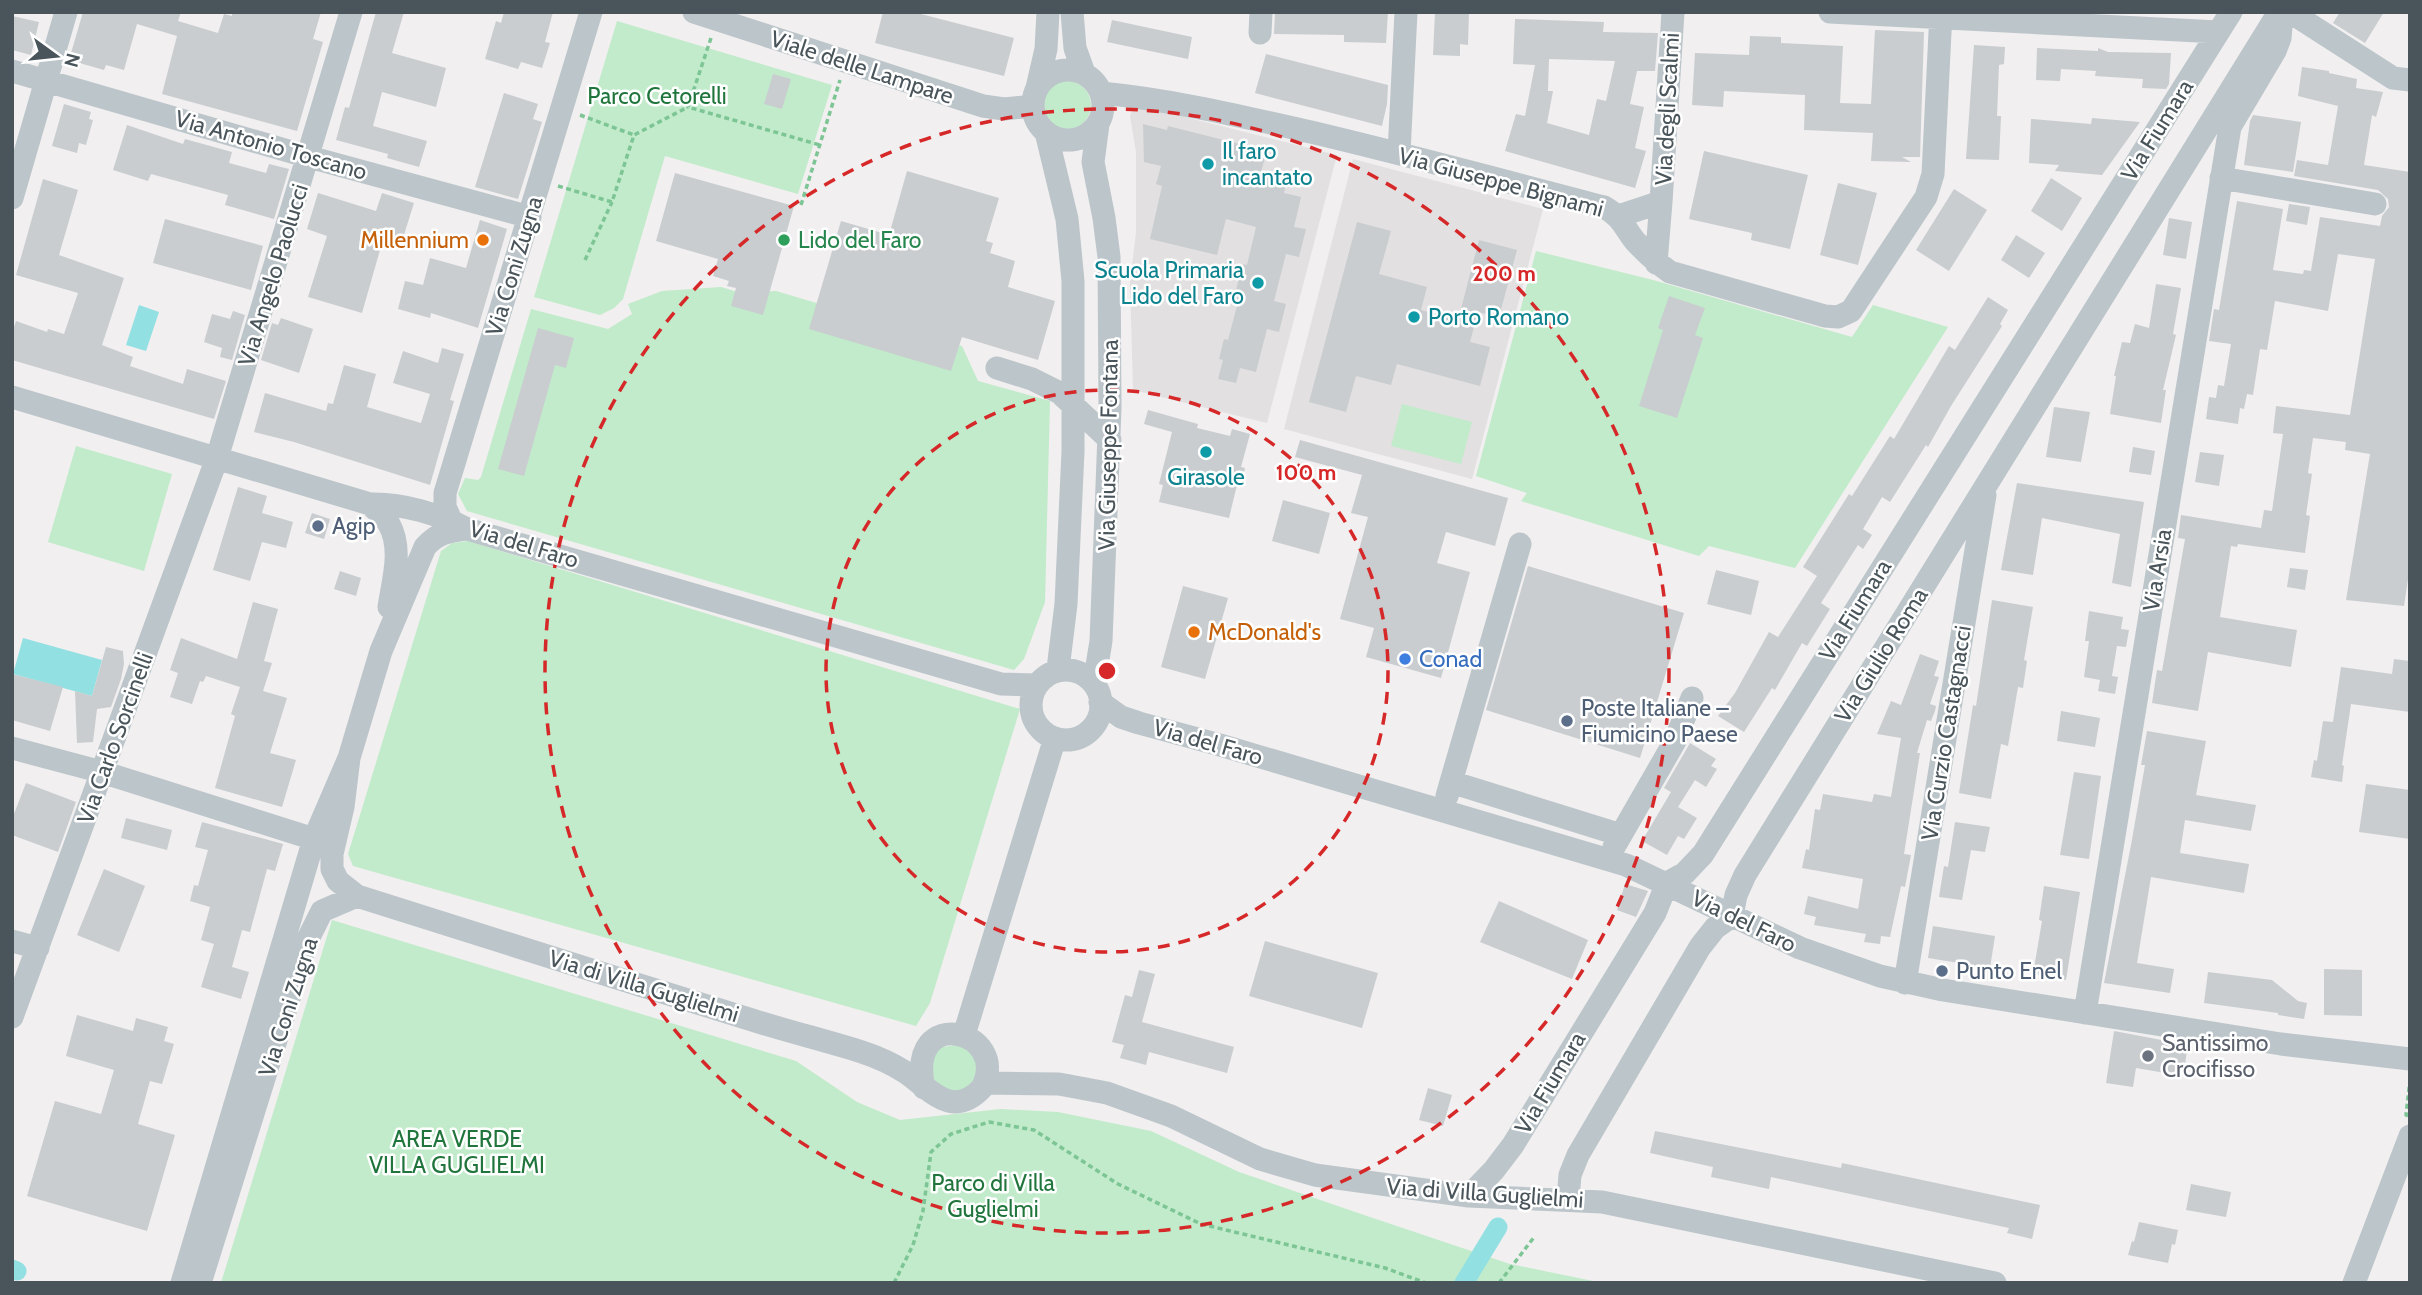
<svg xmlns="http://www.w3.org/2000/svg" width="2422" height="1295" viewBox="0 0 2422 1295" font-family="Cabin,sans-serif">
<style>
.education{fill:#e2e0e0}
.green{fill:#c1ebca}
.water{fill:#93e0e3}
.lines{fill:none;stroke-linecap:round;stroke-linejoin:round}
.canal{stroke:#93e0e3;stroke-width:19}
.building{fill:#c9cdd0;fill-rule:evenodd}
.path{stroke:#7dc595;stroke-width:3.5;stroke-dasharray:5 3.5;stroke-linecap:butt}
.minor{stroke:#bcc5ca;stroke-width:23}
.ring{fill:none;stroke:#d62828;stroke-width:3.5;stroke-dasharray:12 9}
.culture-dot{fill:#0f9aa8;stroke:#fff;stroke-width:2.5}
.food-dot{fill:#e8710a;stroke:#fff;stroke-width:2.5}
.leisure-dot{fill:#2e9e5b;stroke:#fff;stroke-width:2.5}
.service-dot{fill:#5c6f8a;stroke:#fff;stroke-width:2.5}
.shop-dot{fill:#3f7fe0;stroke:#fff;stroke-width:2.5}
.worship-dot{fill:#6b7280;stroke:#fff;stroke-width:2.5}
.labels{text-anchor:middle;dominant-baseline:central;stroke-width:5;stroke-linejoin:round;paint-order:stroke}
.street-label{font-size:23px;fill:#49555a;stroke:#fff}
.park-label{font-size:23px;fill:#20753c;stroke:#fff}
.culture-label{font-size:23px;fill:#0d838f;stroke:#fff;text-anchor:start}
.food-label{font-size:23px;fill:#c56008;stroke:#fff;text-anchor:end}
.leisure-label{font-size:23px;fill:#27864d;stroke:#fff;text-anchor:start}
.service-label{font-size:23px;fill:#4e5e75;stroke:#fff;text-anchor:start}
.shop-label{font-size:23px;fill:#366cbe;stroke:#fff;text-anchor:start}
.worship-label{font-size:23px;fill:#5b616d;stroke:#fff;text-anchor:start}
.centre{fill:#d62828;stroke:#fff;stroke-width:3.5}
.ring-label{font-size:21px;text-anchor:middle;font-weight:bold;fill:#d62828;stroke:#fff;stroke-width:5;stroke-linejoin:round;paint-order:stroke}
</style>
<rect width="100%" height="100%" fill="#f1efef"/>
<path class="education" d="M1134 106 1149 108 1337 155 1267 423 1133 390 1130 283 1136 232V152L1130 116Z
M1353 159 1543 209 1472 479 1284 429Z"/>
<path class="green" d="M617 21 832 85 798 194 665 156 623 299 614 308 600 315 534 297Z
M1043 105a24 24 0 1 1 48 0a24 24 0 1 1-48 0Z
M1536 251 1653 280 1852 337 1873 305 1948 327 1795 568 1709 546 1699 556 1521 501 1527 493 1476 476Z
M721 287 741 293 776 291 962 346 978 381 1050 401 1045 602 1024 659 1014 670 467 511 458 494 465 478 478 480 481 477 531 309 608 329 632 314 628 304 662 291Z
M1402 404 1472 422 1461 464 1391 446Z
M76 446 172 474 144 571 48 542Z
M468 541 1020 709 930 1003 916 1026 353 866 348 854 441 551 452 543Z
M332 920 796 1061 857 1102 900 1120 1001 1109 1058 1112 1151 1131 1239 1172 1361 1214 1510 1264 1603 1283H221Z
M963 1044 978 1062 973 1084 958 1094 936 1089 929 1055 935 1048Z"/>
<path class="water" d="M139 305 159 312 146 351 126 345Z
M23 638 102 660 92 696 13 674Z"/>
<g class="lines">
<path class="canal" d="M12 1269 17 1271
M1464 1283 1498 1227"/>
</g>
<path class="building" d="M83 12H181L178 21 218 33 224 14 232 16V12H321L313 39 323 42 297 131 162 94 177 36 137 24 124 70 106 65 104 70 69 60Z
M376 12H404L392 53 446 68 436 107 382 92 373 126 427 141 419 167 387 158 388 154 336 140 345 107 349 108Z
M504 12H553L545 42 550 43 542 68 521 62 518 69 485 59 496 21 501 23Z
M883 12H913L1014 38 1004 76 875 43Z
M1275 12H1388L1386 43 1344 42V35L1274 34Z
M1435 12H1469L1468 45 1460 44V56L1433 55Z
M2340 12H2384L2365 43 2333 23Z
M12 16 39 22 31 55 12 50Z
M1515 19 1604 22 1603 32 1658 33 1655 71H1637L1630 104 1644 107 1635 148 1646 151 1635 188 1505 151 1516 114 1525 116 1535 65 1513 64ZM1549 59 1615 61 1606 101 1597 99 1589 135 1547 123 1553 91H1548Z
M1112 20 1192 37 1188 59 1107 42Z
M1875 30 1924 32 1920 157H1902L1911 162 1871 161 1873 133 1804 130 1805 95 1724 91 1723 107 1692 105 1695 53 1749 55 1750 36 1781 37V43L1843 46 1840 103 1871 104Z
M1974 45 2005 47 2004 64 1999 65 1997 116H2001L1999 160 1966 159Z
M2037 48 2098 51V48L2108 52 2171 53 2169 84 2166 89 2142 88 2143 79 2095 76 2096 71 2061 69 2060 81 2036 80Z
M1266 54 1388 85 1387 104 1382 126 1255 93Z
M2302 67 2329 71V73L2357 79 2356 88 2383 92 2376 117 2372 115 2364 165 2410 172V566L2404 606 2346 600 2370 454 2345 450 2346 442 2313 438 2308 473 2312 474 2306 515 2310 516 2305 553 2238 544 2237 547 2231 546 2220 617 2297 630 2291 667 2208 652 2198 711 2152 703 2157 670 2162 671 2185 539 2178 538 2181 515 2261 528 2264 510 2272 511 2283 434 2273 433 2276 406 2350 415 2375 259 2338 254 2328 311 2275 301 2267 350 2260 349 2253 395 2247 394 2244 409 2240 408 2238 424 2206 419 2209 397 2216 398 2218 385 2224 386 2231 344 2209 341 2214 309 2219 310 2237 201 2283 209 2273 270 2303 274 2304 270 2311 271 2320 217 2380 226 2382 216 2389 207 2388 199 2378 190 2294 176 2297 160 2328 165 2338 106 2298 96Z
M773 74 791 79 782 109 764 104Z
M504 93 538 104 533 119 542 122 518 199 475 187Z
M64 104 91 112 89 119 93 120 86 145 79 143 77 153 52 146Z
M2253 115 2301 122 2293 172 2244 165 2250 121Z
M2092 118 2140 122 2102 175 2055 171 2059 165 2029 163 2031 119 2091 124Z
M1143 124 1167 130 1168 126 1267 151 1261 172 1287 179 1284 193 1301 197 1294 227 1306 229 1299 257 1286 254 1274 301 1286 304 1279 332 1267 329 1256 372 1240 368 1236 383 1218 379 1223 360 1219 359 1224 339 1228 340 1238 302 1233 301 1243 264 1247 265 1256 227 1226 219 1217 255 1150 239 1162 186 1156 184 1161 166 1144 162Z
M127 125 183 144 185 139 232 152 229 163 266 173 269 164 289 169 274 219 225 205 228 195 151 174 148 181 113 170Z
M1704 151 1808 175 1790 249 1751 240 1752 233 1689 219Z
M907 171 999 198 986 241 993 243 990 253 1015 261 1008 287 1055 301 1038 360 962 337 951 371 809 329 841 221 889 235Z
M675 173 794 206 763 315 731 306 736 288 727 286 729 281 713 276 718 259 656 241Z
M2051 178 2082 198 2062 231 2031 211Z
M43 179 78 190 59 255 124 278 102 345 133 357 130 366 183 384 187 369 226 381 214 419 12 360V333L16 321 47 332 48 329 64 334 78 293 16 275Z
M1838 183 1877 193 1858 265 1820 255Z
M1954 189 1987 210 1949 271 1916 250Z
M318 193 376 211 382 193 414 203 402 241 384 236 362 313 308 297 327 236 307 229Z
M2289 204 2310 207 2307 225 2286 221Z
M2169 218 2192 222 2186 259 2163 255Z
M165 219 263 246 251 290 153 263Z
M480 220 507 229 478 328 431 313 430 318 398 309 405 281 423 285 430 258 466 268Z
M1357 222 1391 231 1379 274 1427 287 1421 310 1458 320 1479 240 1517 250 1499 317 1478 312 1470 342 1490 347 1480 386 1397 364 1391 385 1356 376 1346 412 1309 402Z
M2016 235 2045 253 2029 278 2001 260Z
M2156 284 2181 288 2173 334 2176 335 2163 390H2166L2161 423 2110 414 2116 376H2114L2122 342 2130 343 2135 324 2149 328Z
M1669 296 1705 308 1695 335 1703 338 1677 418 1639 406 1663 330 1658 328Z
M1988 297 2008 310 2000 324 2002 326 1951 406 1928 447 1926 445 1890 502 1882 497 1863 529 1872 535 1863 549 1858 545 1821 603 1830 609 1807 646 1802 643 1775 690 1772 688 1744 732 1718 716 1735 693 1769 632 1778 637 1817 576 1803 567 1849 494 1852 496 1890 436 1894 439 1949 346 1955 350Z
M233 311 245 315 232 360 220 357 222 348 204 342 212 314 230 319Z
M281 318 313 329 299 373 261 360 272 323 278 325Z
M538 328 574 338 566 368 555 365 524 476 498 469Z
M442 348 464 354 450 400 454 401 430 485 294 442 254 432 265 393 326 411 328 403 333 404 344 365 376 374 367 407 421 423 430 394 393 383 403 351 438 363Z
M2054 407 2090 412 2081 462 2046 457Z
M1148 410 1198 424 1197 428 1230 436 1232 429 1250 434 1241 467 1245 468 1241 486 1237 485 1229 518 1159 502 1163 485 1159 484 1172 432 1144 424Z
M1300 440 1508 498 1495 546 1446 532 1437 563 1470 572 1441 678 1366 657 1374 628 1340 619 1368 517 1351 513 1362 475 1295 457Z
M2133 447 2155 451 2151 475 2129 472Z
M2200 452 2224 455 2219 486 2195 482Z
M2017 483 2144 502 2131 587 2112 583 2120 534 2042 518 2033 575 2001 570Z
M238 487 267 496 262 513 293 522 286 548 262 542 250 581 213 570Z
M1283 500 1330 513 1319 554 1272 541Z
M312 513 330 519 324 539 305 533Z
M1528 566 1684 613 1640 758 1486 710Z
M2290 568 2308 570 2305 590 2287 587Z
M1716 570 1759 581 1751 615 1707 604Z
M340 571 361 578 356 596 334 589Z
M1183 586 1228 598 1205 679 1161 667Z
M1992 600 2033 607 2024 660 2027 661 2023 688 2018 687 2008 746 2001 744 1991 799 1959 793 1973 705 1976 706Z
M253 602 278 609 264 661 272 663 263 691 287 698 270 753 296 760 282 807 215 788 235 716 231 714 240 687 206 676 203 682 200 681 192 704 170 697 178 673 170 670 181 638 237 659Z
M2089 611 2123 617 2121 629 2129 630 2126 647 2117 646 2112 676 2118 677 2115 694 2098 691 2100 680 2084 677 2089 641H2085Z
M106 647 123 651 124 664 121 679 111 707 97 709 93 742 77 743 75 691 92 696Z
M1920 654 1939 661 1934 676 1939 677 1930 704 1936 706 1935 711 1931 721 1927 720 1917 753H1920L1904 854 1911 855 1905 887 1901 886 1890 937 1881 936 1880 944 1864 942 1866 934 1814 925 1816 917 1804 914 1808 896 1858 909 1863 879 1802 868 1806 849 1809 850 1815 809 1820 810 1823 794 1872 802 1874 794 1891 797 1901 738 1877 734 1891 701 1901 705Z
M2394 659 2410 661V712L2351 704 2342 765 2344 766 2342 782 2311 777 2314 760 2317 761 2323 721 2333 722 2341 667 2392 674Z
M12 674 63 687 50 731 12 720Z
M2061 711 2100 718 2095 747 2057 741Z
M2147 731 2206 741 2196 795 2256 805 2251 831 2185 820 2180 853 2249 864 2244 893 2151 877 2137 963 2174 969 2170 993 2104 983 2131 845 2145 765H2141Z
M1690 743 1716 759 1711 766 1717 769 1706 787 1695 780 1678 807 1697 818 1684 839 1678 836 1667 855 1642 841 1671 792 1664 788Z
M2074 772 2101 776 2089 859 2060 855Z
M26 783 76 802 58 852 12 835V819Z
M2366 784 2410 790V839L2359 832Z
M126 818 172 830 167 850 121 838Z
M202 822 283 844 275 871 267 869 250 932 242 930 232 967 249 972 241 999 201 987 214 944 201 940 210 907 190 901 194 885 198 886 208 850 195 847Z
M1955 822 1990 827 1985 852 1971 850 1962 900 1939 897 1944 866 1948 867Z
M104 869 145 886 119 952 77 935Z
M1625 884 1648 891 1636 917 1617 910Z
M2044 886 2080 892 2066 980 2033 974 2042 921 2039 920Z
M1499 901 1588 940 1572 979 1480 942Z
M1933 926 1995 936 1990 968 1928 958Z
M1265 941 1378 973 1362 1028 1249 996Z
M2324 969 2362 970V1016L2324 1015Z
M1139 970 1155 974 1142 1022 1234 1047 1227 1073 1149 1052 1146 1065 1120 1058 1124 1045 1112 1042 1125 995 1132 997Z
M2208 972 2272 980 2298 1001 2307 1003 2304 1019 2278 1015V1013L2204 1003Z
M77 1015 133 1031 136 1018 168 1027 164 1041 174 1044 162 1084 150 1081 138 1124 175 1135 147 1231 27 1196 55 1101 101 1114 114 1070 66 1056Z
M2114 1031 2188 1045 2183 1076 2136 1068 2133 1087 2106 1083Z
M1428 1088 1452 1095 1443 1126 1419 1120Z
M1655 1131 1841 1168 1842 1163 2040 1205 2032 1239 2007 1233 2009 1228 1771 1177 1769 1189 1711 1177 1713 1167 1650 1153Z
M2191 1184 2231 1192 2226 1217 2186 1210Z
M2139 1222 2178 1230 2175 1245 2172 1244 2168 1263 2128 1255 2132 1241 2134 1242Z"/>
<g class="lines">
<path class="path" d="M711 38 688 107 820 145
M580 115 634 135
M558 186 612 202 634 135 688 107
M801 205 840 80
M585 260 612 202
M2408 1116 2406 1115 2410 1080
M894 1283 913 1245 923 1211 931 1152 951 1134 989 1122 1034 1130 1118 1184 1201 1224 1385 1268 1426 1283
M1499 1283 1535 1236"/>
<path class="minor" d="M694 12 983 106 1004 109 1033 106
M1072 12 1075 48 1084 73
M1830 12 2218 32
M2290 12 2393 78 2410 80
M1260 33 1261 12
M1033 105a35 35 0 1 1 70 0a35 35 0 1 1-70 0Z
M12 71 309 157 530 217
M1037 88 1046 49 1048 12
M1101 93C1174 100 1244 117 1315 133 1412 156 1508 182 1604 207 1623 218 1623 226 1635 241 1646 253 1657 263 1670 272L1825 316 1838 317 1851 311 1926 197 1933 174 1941 12
M1046 132 1067 219 1073 281V451L1066 604 1058 669
M1399 153 1406 12
M2221 178 2375 204
M12 198 66 12
M1619 216 1661 202 1673 12
M1656 263 1661 202
M997 368 1032 379 1060 393 1110 440
M12 397 370 504C402 503 439 514 467 529L1001 684 1037 685
M370 504C376 510 385 517 389 524 403 549 393 580 389 607
M451 520 445 507V493L591 12
M1031 705a35 35 0 1 1 70 0a35 35 0 1 1-70 0Z
M1094 684 1101 641 1110 408 1109 257 1104 218 1093 162 1098 124
M1100 702 1121 717 1139 723 1220 745 1626 865 1800 948 1880 976 1943 990 2281 1044 2410 1059
M12 748 102 772 314 839
M349 758 343 807 332 854V869L338 881 357 896C488 937 618 979 749 1019 786 1031 824 1040 862 1052 877 1057 891 1063 905 1072 930 1089 952 1120 982 1088 1012 1030 905 1003 924 1088
M1451 782 1520 544
M1447 796 1451 782 1621 835
M1614 847 1675 741 1692 698
M1667 883 1685 873 1703 854 2231 12
M12 941 38 948
M1905 983 1985 495
M2085 1013 2230 127 2275 51 2280 38 2282 16
M12 1017 217 458 351 12
M964 1035 1055 738
M985 1083 1059 1084 1107 1093 1171 1116 1260 1159 1315 1175 1469 1196 1602 1202 1995 1283
M1469 1196 1494 1170 1513 1145 1655 913 1667 883
M1568 1199 1570 1175 1578 1155 1700 947 1715 928 1732 916 1736 895 1745 875 2279 12
M182 1283 314 839 349 758 381 651 425 547C437 533 449 531 467 529
M200 1283 307 941 322 911 357 896
M2354 1283 2410 1136"/>
</g>
<g class="ring">
<circle cx="1107" cy="671" r="281"/>
<circle cx="1107" cy="671" r="562"/>
</g>
<g class="culture-dot">
<circle cx="1208" cy="164" r="7"/>
<circle cx="1258" cy="283" r="7"/>
<circle cx="1414" cy="317" r="7"/>
<circle cx="1206" cy="452" r="7"/>
</g>
<g class="food-dot">
<circle cx="483" cy="240" r="7"/>
<circle cx="1194" cy="632" r="7"/>
</g>
<circle class="leisure-dot" cx="784" cy="240" r="7"/>
<g class="service-dot">
<circle cx="318" cy="526" r="7"/>
<circle cx="1567" cy="721" r="7"/>
<circle cx="1942" cy="971" r="7"/>
</g>
<circle class="shop-dot" cx="1405" cy="659" r="7"/>
<circle class="worship-dot" cx="2148" cy="1056" r="7"/>
<g class="labels">
<g class="street-label">
<text transform="translate(862 67) rotate(18)">Viale delle Lampare</text>
<text transform="translate(1667 109) rotate(-87)">Via degli Scalmi</text>
<text transform="translate(2157 130) rotate(-58)">Via Fiumara</text>
<text transform="translate(271 145) rotate(16)">Via Antonio Toscano</text>
<text transform="translate(1501 182) rotate(15)">Via Giuseppe Bignami</text>
<text transform="translate(514 266) rotate(-73)">Via Coni Zugna</text>
<text transform="translate(273 275) rotate(-73)">Via Angelo Paolucci</text>
<text transform="translate(1108 445) rotate(-89)">Via Giuseppe Fontana</text>
<text transform="translate(524 544) rotate(17)">Via del Faro</text>
<text transform="translate(2157 570) rotate(-81)">Via Arsia</text>
<text transform="translate(1855 610) rotate(-58)">Via Fiumara</text>
<text transform="translate(1881 655) rotate(-58)">Via Giulio Roma</text>
<text transform="translate(1946 733) rotate(-81)">Via Curzio Castagnacci</text>
<text transform="translate(115 738) rotate(-70)">Via Carlo Sorcinelli</text>
<text transform="translate(1208 742) rotate(16)">Via del Faro</text>
<text transform="translate(1744 921) rotate(26)">Via del Faro</text>
<text transform="translate(644 986) rotate(17)">Via di Villa Guglielmi</text>
<text transform="translate(288 1007) rotate(-72)">Via Coni Zugna</text>
<text transform="translate(1550 1083) rotate(-59)">Via Fiumara</text>
<text transform="translate(1485 1193) rotate(4)">Via di Villa Guglielmi</text>
</g>
<g class="park-label">
<text x="657" y="96">Parco Cetorelli</text>
<text x="457" y="1139">AREA VERDE<tspan x="457" dy="26">VILLA GUGLIELMI</tspan></text>
<text x="993" y="1183">Parco di Villa<tspan x="993" dy="26">Guglielmi</tspan></text>
</g>
<g class="culture-label">
<text x="1222" y="151">Il faro<tspan x="1222" dy="26">incantato</tspan></text>
<text x="1244" y="270" text-anchor="end">Scuola Primaria<tspan x="1244" dy="26">Lido del Faro</tspan></text>
<text x="1428" y="317">Porto Romano</text>
<text x="1206" y="477" text-anchor="middle">Girasole</text>
</g>
<g class="food-label">
<text x="469" y="240">Millennium</text>
<text x="1208" y="632" text-anchor="start">McDonald's</text>
</g>
<g class="leisure-label">
<text x="798" y="240">Lido del Faro</text>
</g>
<g class="service-label">
<text x="332" y="526">Agip</text>
<text x="1581" y="708">Poste Italiane –<tspan x="1581" dy="26">Fiumicino Paese</tspan></text>
<text x="1956" y="971">Punto Enel</text>
</g>
<g class="shop-label">
<text x="1419" y="659">Conad</text>
</g>
<g class="worship-label">
<text x="2162" y="1043">Santissimo<tspan x="2162" dy="26">Crocifisso</tspan></text>
</g>
</g>
<circle cx="1107" cy="671" r="10" class="centre"/>
<g class="ring-label">
<text x="1504" y="281">200 m</text>
<text x="1306" y="480">100 m</text>
</g>
<rect width="2422" height="1295" fill="none" stroke="#49555a" stroke-width="28"/>
<g transform="translate(56 56) rotate(105)" stroke="#ffffff" stroke-width="5" paint-order="stroke">
<path d="M0-5L12 26L0 18L-12 26Z" fill="#49555a"/>
<text y="-10" font-size="19" font-weight="bold" text-anchor="middle" fill="#49555a">N</text>
</g>
</svg>
